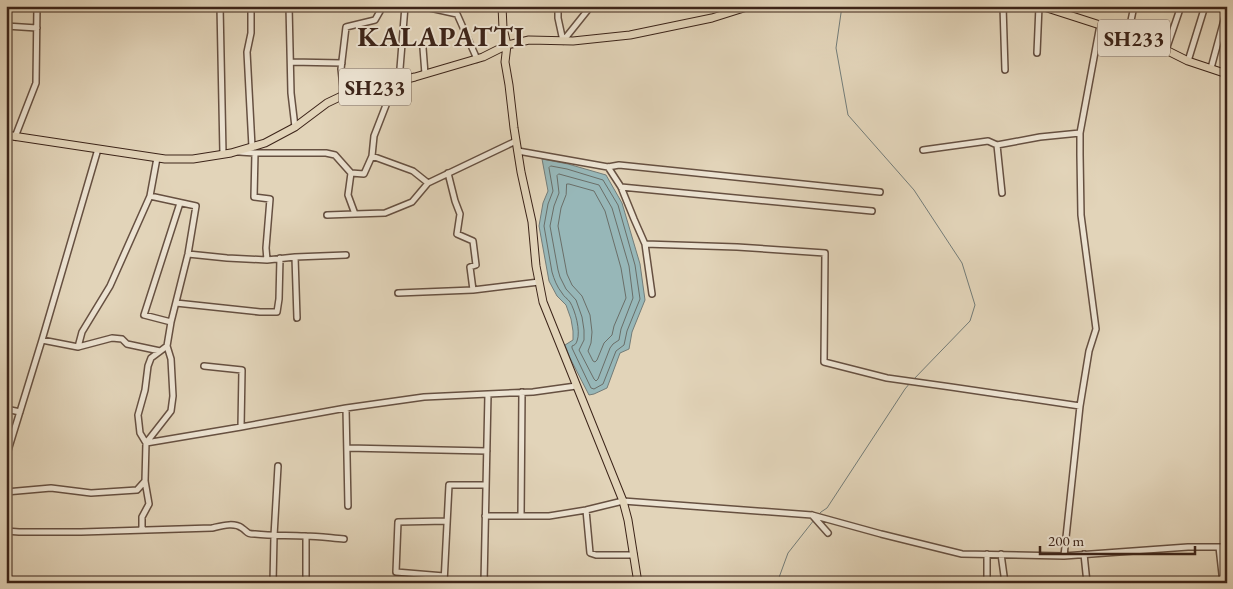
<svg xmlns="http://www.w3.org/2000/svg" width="1233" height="589" viewBox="0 0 1233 589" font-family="'EB Garamond',serif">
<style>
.water{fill:#97b7b8;stroke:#737c78}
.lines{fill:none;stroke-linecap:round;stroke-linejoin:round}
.shore{stroke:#6a6e68;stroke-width:1}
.stream{stroke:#737c78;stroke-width:1}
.minor-casing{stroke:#665041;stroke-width:8}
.major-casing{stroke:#3c2419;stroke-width:9}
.minor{stroke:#ece3d2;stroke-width:5}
.major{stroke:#e2d4b9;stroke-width:7}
.labels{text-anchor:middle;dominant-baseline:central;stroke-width:4;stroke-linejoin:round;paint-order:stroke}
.shield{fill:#ece3d2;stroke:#715d50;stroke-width:1}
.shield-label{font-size:21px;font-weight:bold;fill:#3c2419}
.district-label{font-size:28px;font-weight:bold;letter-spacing:1px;fill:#3c2419;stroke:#ece3d2}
</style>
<rect width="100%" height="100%" fill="#e2d4b9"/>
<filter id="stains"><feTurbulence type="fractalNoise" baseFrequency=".004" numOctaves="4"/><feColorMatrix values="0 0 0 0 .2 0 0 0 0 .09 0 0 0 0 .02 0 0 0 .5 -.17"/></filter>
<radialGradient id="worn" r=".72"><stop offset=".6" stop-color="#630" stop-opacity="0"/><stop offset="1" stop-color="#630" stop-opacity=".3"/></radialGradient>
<path class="water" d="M542 159 568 164 606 175 622 203 640 264 645 300 632 332 629 349 620 353 607 388 594 394 589 395 570 358 565 345 573 340V331L571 319 566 305 557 296 549 281 539 226 543 203 548 191Z"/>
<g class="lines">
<path class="shore" d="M551 166 567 169 603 180 618 205 635 265 640 299 627 331 624 345 616 351 603 384 594 389 591 388 572 348V346C575 345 576 344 577 341 581 331 575 310 570 302 568 299 564 297 562 293 557 287 554 279 552 272L544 226 548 204 553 191 549 168Z
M559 174 599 185 612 208 629 266 633 298 621 329 619 340 613 344 610 348 598 379 596 381 594 379 579 350 584 340V330L582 317 576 300 566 289 560 277 558 270 550 226 554 206 559 193 557 176Z
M567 184H569L594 191 605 211 621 268 626 298 614 326 612 335 604 343 597 360 595 362 593 361 588 351 591 343 592 332 590 315 582 296 572 285 567 274 558 226 561 208 566 195Z"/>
<path class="stream" d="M843 6 841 13 836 48 848 115 914 190 962 263 975 305 970 321 913 380
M819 514 821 512 827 508 905 389 910 383
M777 583 788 553 814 520"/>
<g class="minor-casing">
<path id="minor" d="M220 6 223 154
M251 6V33L247 52 252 147
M289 6 291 93 295 127
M421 6 457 14 477 59
M558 6V18L563 41
M1003 6 1005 70
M6 26 37 28
M1128 35 1134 6
M563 41 591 6
M423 48 425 74
M1166 50 1181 6
M1037 53 1039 6
M1188 61 1205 6
M291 62 342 63
M1211 68 1227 9
M399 81 405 6
M344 95 341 69 346 27 375 20 383 6
M15 137 36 83 37 6
M997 145 1002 193
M923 150 988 141 997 145 1040 137 1080 133
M518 151 608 167 619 165 880 192
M239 152 255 153H326L335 155 351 173 348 195 355 214 385 213 412 202 428 183 516 141
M255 153 254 197 270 199 266 248 267 260
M372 156 413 171 428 183
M608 167 621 187 634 219 645 244 652 294
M351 173 364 174 372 156 374 136 395 82
M448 173 455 201 460 214 457 234 473 241 476 265 470 267 473 290 539 282
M621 187 872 211
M327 215 355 214
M645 244 737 247 825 253 824 362 887 378 951 387 1080 406
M188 254 227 258 267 260 295 257 346 255
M295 257 297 318
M398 293 473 290
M176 303 260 312H277L279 299 280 258
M171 322 144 315 180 203
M42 340 78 347 112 338 122 339 127 344 160 351
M167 346 151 358 148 366 145 390 138 415 140 433 146 443 241 427 346 408
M78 347 82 332 110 286 150 196
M204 366 242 370 241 427
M6 409 20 412
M347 448 487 451
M6 457 42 340 98 149
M6 492 51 488 91 493 137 490 145 481
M348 506 346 408 424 397 488 394
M586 510 590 553 596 555H634
M812 515 828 533
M485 516H549L586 510 623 501 812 515 881 534 962 554 1064 556 1188 547H1227
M521 516 522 392
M142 530V517L149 504 145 481 146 443 171 411 173 396 171 359 167 346 171 322 188 254 196 206 150 196 157 158
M6 531 19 532H81L212 528C221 526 234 522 242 528 248 532 246 534 255 534 272 536 288 535 305 536 318 536 331 538 344 539
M306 536V583
M1219 547 1223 583
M987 554V583
M1001 554 1005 583
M1084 554 1087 583
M1064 556 1080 406 1089 351 1096 329 1081 215 1080 155V133L1100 25
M444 576 396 572 398 522 447 521
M244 582V583
M273 583 274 536 278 466
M444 583 449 485H486
M484 583 488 394 533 392 576 386"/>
</g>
<g class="major-casing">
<path id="major" d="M502 6 503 28 507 45 505 62 509 85 514 128 521 172 532 222 536 266 543 302 623 501 628 520 638 583
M1041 6 1100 25 1166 50 1188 61 1227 74
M6 135 165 159H193L231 153 265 143 295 127 327 103 348 93 415 77 483 57 507 45 529 40 573 41 630 35 712 18 750 6"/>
</g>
<use href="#minor" class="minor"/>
<use href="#major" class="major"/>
</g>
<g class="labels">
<g class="shield">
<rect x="1098" y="19.5" width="72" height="37" rx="4"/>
<rect x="339" y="68.5" width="72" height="37" rx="4"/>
</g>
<g class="shield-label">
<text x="1134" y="38">SH233</text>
<text x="375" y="87">SH233</text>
</g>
<g class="district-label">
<text x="441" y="36">KALAPATTI</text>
</g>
</g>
<rect width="1233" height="589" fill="none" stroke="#e2d4b9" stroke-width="25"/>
<rect x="8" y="8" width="1218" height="574" fill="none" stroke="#3c2419" stroke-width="2.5"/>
<rect x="12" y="12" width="1208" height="564" fill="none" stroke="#3c2419"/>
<path d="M1040 546v8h155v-8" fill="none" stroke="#3c2419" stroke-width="2.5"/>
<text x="1048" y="546" font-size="15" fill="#3c2419" stroke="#ece3d2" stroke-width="4" paint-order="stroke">200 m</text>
<rect width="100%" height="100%" filter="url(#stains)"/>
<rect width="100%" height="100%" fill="url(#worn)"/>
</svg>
